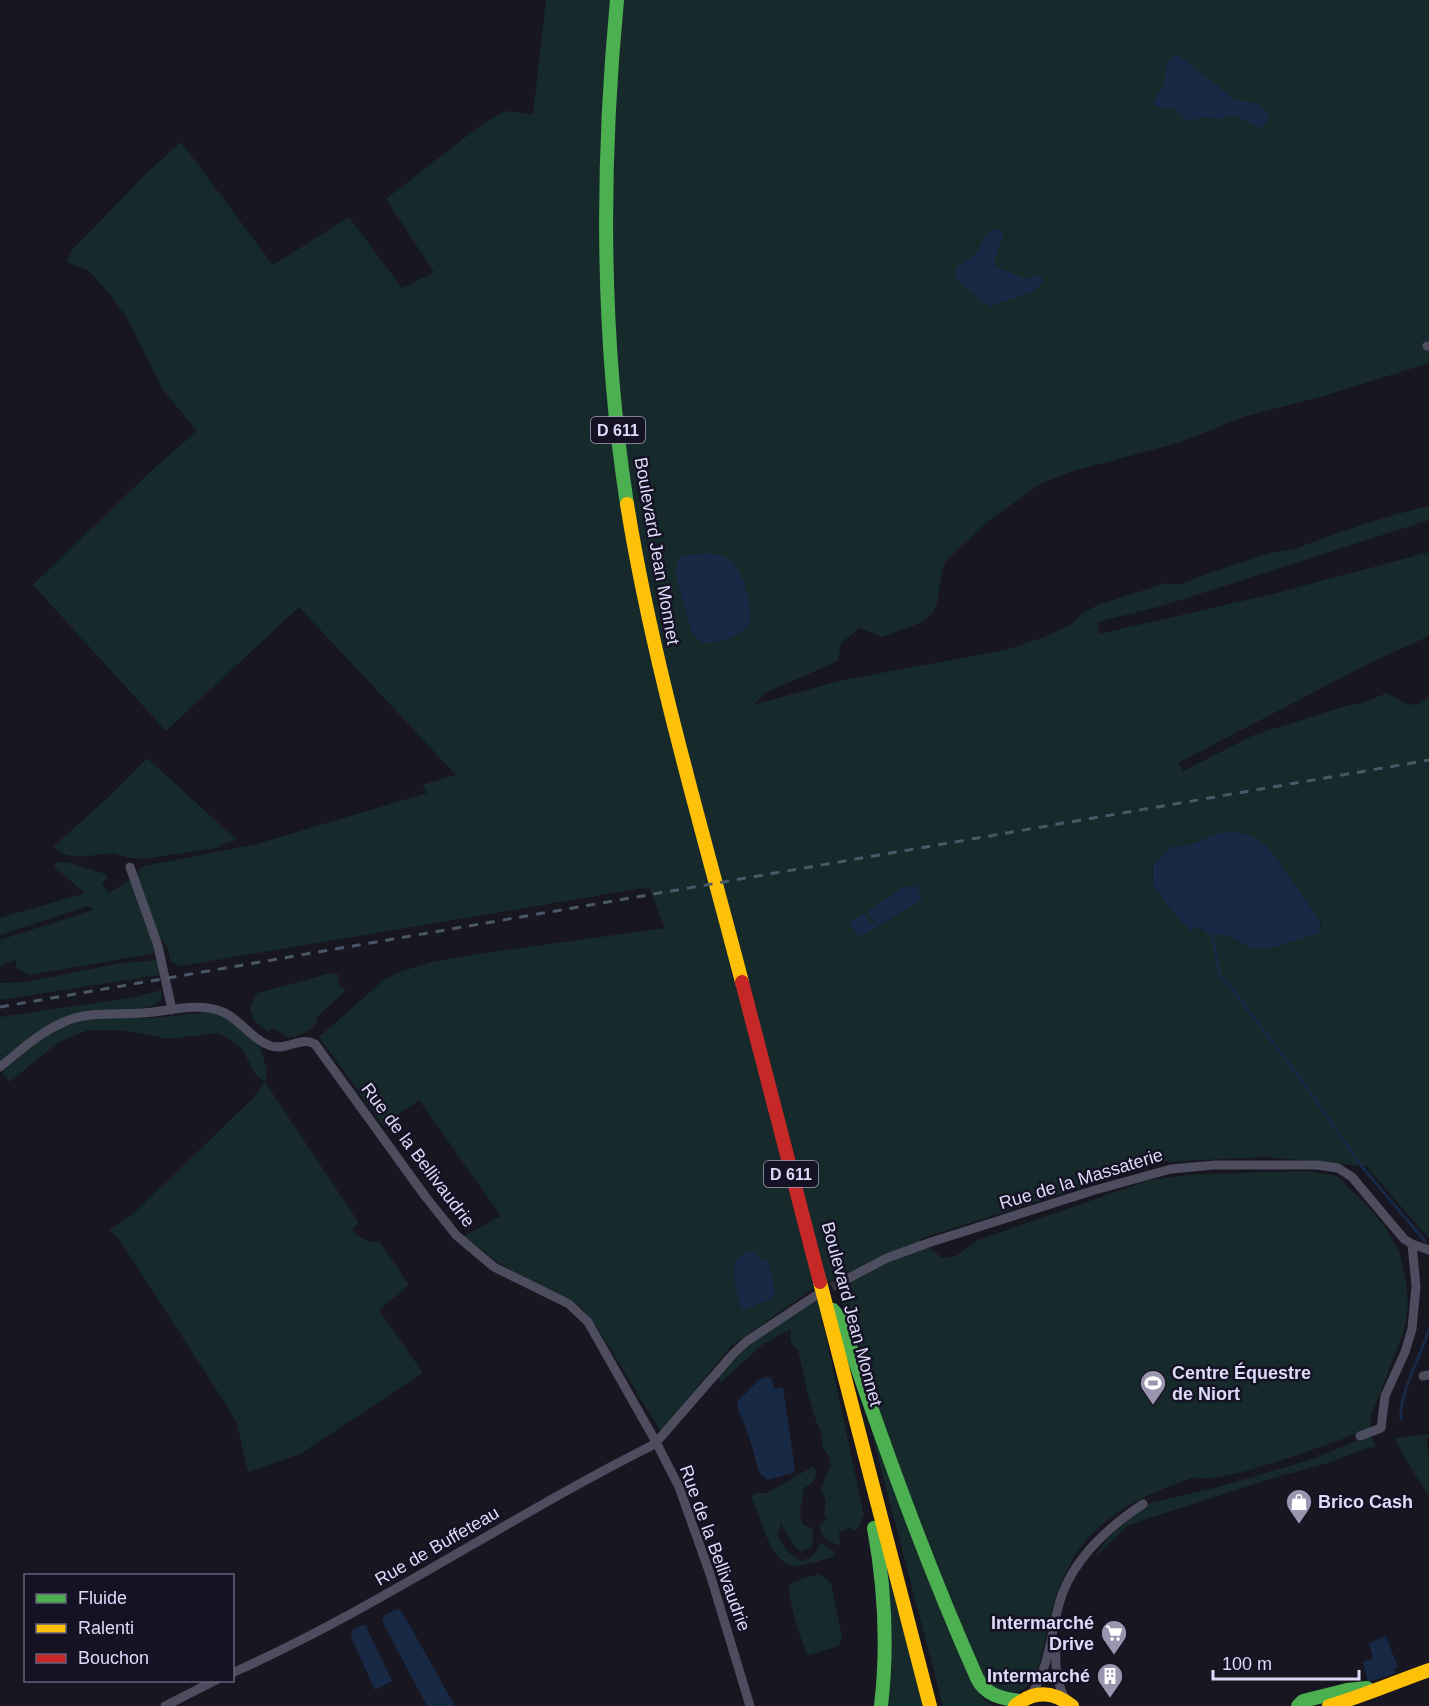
<svg xmlns="http://www.w3.org/2000/svg" width="1429" height="1706" viewBox="0 0 1429 1706" font-family="Helvetica,sans-serif">
<style>
.green{fill:#162a2b;fill-rule:evenodd}
.water{fill:#172944}
.lines{fill:none;stroke-linecap:round;stroke-linejoin:round}
.stream{stroke:#172944;stroke-width:3}
.street-tunnel{stroke:#363341;stroke-width:9;stroke-dasharray:9 4.5;stroke-linecap:butt}
.street{stroke:#4e4c5f;stroke-width:9}
.fast{stroke:#4caf50;stroke-width:14}
.slow{stroke:#ffc107;stroke-width:14}
.jam{stroke:#c62828;stroke-width:14}
.rail{stroke:#485866;stroke-width:3;stroke-dasharray:9 8;stroke-linecap:butt}
.labels{text-anchor:middle;dominant-baseline:central;stroke-width:5;stroke-linejoin:round;paint-order:stroke}
.shield{fill:#151224;stroke:#a29eba;stroke-width:1.5}
.shield-label{font-size:16px;font-weight:bold;fill:#dedafa}
.street-label{font-size:18px;fill:#dedafa;stroke:#151224}
.poi-label{font-size:18px;font-weight:bold;fill:#dedafa;stroke:#151224;text-anchor:start}
</style>
<rect width="100%" height="100%" fill="#181620"/>
<path class="green" d="M546 0H1429V363L1327 395 1243 417 1178 443 1073 471 1042 483 988 521 945 562 942 572 937 604 932 614 923 622 882 637 860 628 841 643 838 661 765 693 753 705 843 680 1005 650 1042 638 1074 623 1081 614 1100 604 1167 583 1178 585C1208 573 1239 563 1270 553 1279 551 1289 551 1297 548 1339 532 1385 516 1429 506V520L1165 605 1098 622 1099 634 1273 594 1429 552V636L1372 662 1178 763 1183 771 1254 735 1349 705 1360 704 1387 693 1406 704 1418 705 1429 696V1239L1366 1166 1265 1157 1162 1162 919 1239C925 1248 934 1250 942 1258L956 1256 978 1240 1150 1180 1199 1174 1306 1171 1337 1176 1373 1212 1387 1230 1399 1251 1406 1281 1408 1306 1404 1331 1372 1413 1370 1429C1339 1439 1221 1487 1195 1477 1110 1506 1067 1537 1047 1629 1043 1647 1041 1675 1025 1688 1014 1696 997 1692 988 1682 982 1675 978 1663 974 1654 964 1631 954 1607 944 1583 922 1530 900 1477 880 1423 863 1380 850 1334 838 1289L855 1279 848 1273 811 1290 731 1346 661 1432 595 1324 580 1306 506 1268 464 1236 501 1216 419 1100 383 1125 319 1037 384 980 400 972 431 962 491 952 665 928 649 887 181 966 171 962 167 947 161 940 156 946 157 953 29 975 17 968 15 959 0 967V940L93 910 88 906 0 935V918L85 893 54 867 56 862 70 863 106 874 107 878 102 884 109 893 137 875 138 871 144 866 257 844 427 793 422 785 456 775 299 607 166 731 33 585 151 471 197 431 164 391 128 320 109 293 89 271 67 262 72 250 150 170 181 142 273 265 349 217 402 288 434 272 386 199 477 128 504 111 533 114ZM1204 839 1271 851 1321 922V929L1252 948 1229 936 1203 931 1197 927 1190 930 1169 907 1153 885 1152 872 1153 865 1171 847 1189 845Z
M147 758 237 840 220 845 217 848 143 859 130 858 114 853 79 857 66 855 53 847 111 795Z
M157 960 160 975 0 1000V983L27 982 116 964Z
M331 973 339 975 338 985 346 990 316 1018 318 1021 310 1030 296 1037H287L273 1028 267 1032 254 1020 250 1009 253 999 258 993Z
M162 990 161 1000C150 1010 133 1009 119 1010L112 1017 153 1018 210 1012 220 1013 259 1044 267 1070 265 1082 359 1223 352 1229C359 1239 368 1242 380 1242L409 1285 379 1310 423 1373 300 1454 248 1472 237 1424 227 1406 119 1239 109 1230 132 1215 251 1100 265 1082 256 1075 241 1047 219 1033 168 1039 128 1031 105 1030H88L59 1042 9 1082 2 1072 45 1035 0 1062V1017L129 998Z
M818 1299 864 1516 862 1518 859 1528 854 1531 848 1526 847 1530 841 1531 839 1533 840 1545C827 1543 821 1537 819 1525L827 1518 824 1515 826 1501 821 1489 831 1465 829 1456 823 1448 821 1432 817 1424 808 1395 798 1350 792 1344 790 1338 791 1329 762 1345 720 1383 718 1375 756 1338 790 1314Z
M871 1431 976 1689 983 1699 993 1706H943Z
M1429 1434V1438L1426 1439 1429 1456V1497L1403 1455 1395 1438Z
M1371 1435 1376 1447C1362 1448 1353 1454 1339 1459 1321 1465 1302 1471 1283 1475L1128 1525 1097 1556 1096 1555 1108 1538 1149 1503 1211 1489 1310 1460Z
M812 1467 816 1470C816 1480 813 1483 804 1488L800 1512 802 1524 812 1528 814 1534 812 1547 801 1551 795 1547 781 1524 777 1536 788 1552 801 1561C812 1557 817 1554 820 1542L834 1551V1557C822 1559 804 1568 791 1565 772 1561 763 1527 757 1510 756 1505 753 1503 751 1497L757 1493H767Z
M883 1542 899 1617 908 1644 923 1706H885Z
M819 1574 831 1583 842 1636 839 1646 808 1655C801 1644 788 1598 789 1585L793 1582Z"/>
<path class="water" d="M1177 54 1234 99 1257 104 1263 107 1268 114C1268 120 1265 127 1258 128L1235 115 1218 119 1203 117 1190 121 1185 120 1173 108H1161L1153 105C1154 96 1162 92 1164 84 1167 72 1163 60 1177 54Z
M993 229 1002 231 1003 236 993 265 1024 279 1040 275 1043 281 1036 290 989 307 955 278 957 266 976 255 985 236Z
M692 554C700 554 708 553 715 554 737 557 745 581 748 599 749 606 752 614 750 622 745 635 709 649 698 640 690 633 688 619 686 610 681 593 671 572 680 557Z
M1237 832C1252 836 1261 840 1271 851L1321 922 1319 933 1271 948H1252L1229 936 1210 934 1197 927 1190 931 1169 907 1153 885V865L1171 847 1189 845 1220 833Z
M917 885 922 900 860 937 849 923 863 914 873 925 876 923 867 912 902 888Z
M755 1251 761 1261 767 1259 773 1278 775 1297 742 1311C737 1289 721 1254 755 1251Z
M765 1377 771 1378 774 1388 783 1387 795 1470 793 1473 768 1480 759 1473 749 1436 738 1409 737 1402 759 1380Z
M397 1609 400 1610 405 1617 455 1706H427L382 1621 385 1615Z
M362 1625 366 1626 392 1681 375 1690 351 1637 352 1631Z
M1386 1636 1398 1668 1394 1669 1396 1673 1368 1682 1363 1662 1373 1658 1369 1643Z"/>
<g class="lines">
<path class="stream" d="M1212 933 1220 977 1227 982 1302 1081 1363 1168 1425 1241
M1401 1419C1399 1392 1421 1357 1429 1329"/>
<path class="street-tunnel" d="M820 1293 845 1280"/>
<path class="street" d="M1427 346H1429
M130 867 158 946 172 1010
M0 1067C20 1051 40 1032 64 1022 87 1011 116 1015 141 1013 167 1012 197 1001 223 1012 241 1020 252 1040 271 1046 287 1051 300 1036 315 1044L425 1196 456 1235 494 1267 569 1304 588 1322 656 1442 679 1487 710 1574 750 1706
M845 1280 887 1258 931 1242 1095 1190 1171 1169 1214 1165H1317L1338 1168 1352 1177 1404 1239 1412 1244 1429 1250
M1423 1376 1429 1375
M1360 1436 1381 1428 1385 1396 1405 1352 1412 1329 1416 1286 1412 1244
M1056 1645C1055 1665 1056 1683 1066 1700
M232 1673C378 1608 509 1517 651 1446L660 1438 733 1354 747 1341 815 1296
M1031 1695C1050 1665 1050 1637 1059 1604 1071 1560 1107 1528 1143 1504
M165 1706 216 1680"/>
<path class="fast" d="M617 0C601 168 601 337 627 504
M833 1310 841 1320C882 1441 925 1561 977 1678 986 1696 1002 1698 1020 1701
M874 1528C885 1588 888 1646 881 1706
M1298 1706 1303 1701 1347 1690 1367 1688"/>
<path class="slow" d="M627 504C653 665 701 824 742 982
M820 1282 930 1706
M1015 1706C1034 1690 1053 1691 1072 1706
M1329 1706C1363 1696 1395 1682 1429 1670"/>
<path class="jam" d="M742 982 820 1282"/>
<path class="rail" d="M0 1007 1429 760"/>
</g>
<defs>
<g id="stadium-pin" transform="scale(1.35)"><path d="M0 17L-7.5 6A9.5 9.5 0 1 1 7.5 6Z" fill="#9995ae" stroke="#151224"/><path d="M0-5a6.5 5 0 1 0 0 10a6.5 5 0 1 0 0-10ZM-3.5-1.8h7v3.6h-7Z" fill="#fff"/></g>
<g id="shop-pin" transform="scale(1.35)"><path d="M0 17L-7.5 6A9.5 9.5 0 1 1 7.5 6Z" fill="#9995ae" stroke="#151224"/><path d="M-5-2.5h2.3a2.7 3.5 0 0 1 5.4 0H5L5.5 6h-11ZM-1.5-2.5h3a1.5 2.3 0 0 0-3 0Z" fill="#fff"/></g>
<g id="supermarket-pin" transform="scale(1.35)"><path d="M0 17L-7.5 6A9.5 9.5 0 1 1 7.5 6Z" fill="#9995ae" stroke="#151224"/><path d="M-6-5.5h2.5l.6 2H6L4.5 2H-2.5L-4.4-4H-6ZM-1.5 3.2a1.3 1.3 0 1 0 .1 0ZM3 3.2a1.3 1.3 0 1 0 .1 0Z" fill="#fff"/></g>
<g id="building-pin" transform="scale(1.35)"><path d="M0 17L-7.5 6A9.5 9.5 0 1 1 7.5 6Z" fill="#9995ae" stroke="#151224"/><path d="M-4-6H4V6H1V3H-1V6H-4ZM-2.5-4.3h1.7v1.8h-1.7ZM.8-4.3h1.7v1.8H.8ZM-2.5-1h1.7V.8h-1.7ZM.8-1h1.7V.8H.8Z" fill="#fff"/></g>
</defs>
<g fill-rule="evenodd">
<use href="#stadium-pin" x="1153" y="1383"/>
<use href="#shop-pin" x="1299" y="1502"/>
<use href="#supermarket-pin" x="1114" y="1633"/>
<use href="#building-pin" x="1110" y="1676"/>
</g>
<g class="labels">
<g class="shield">
<rect x="591" y="417" width="54" height="26" rx="4.5"/>
<rect x="764" y="1161" width="54" height="26" rx="4.5"/>
</g>
<g class="shield-label">
<text x="618" y="430">D 611</text>
<text x="791" y="1174">D 611</text>
</g>
<g class="street-label">
<text transform="translate(657 551) rotate(80)">Boulevard Jean Monnet</text>
<text transform="translate(418 1155) rotate(53)">Rue de la Bellivaudrie</text>
<text transform="translate(1081 1179) rotate(-17)">Rue de la Massaterie</text>
<text transform="translate(852 1314) rotate(75)">Boulevard Jean Monnet</text>
<text transform="translate(437 1546) rotate(-30)">Rue de Buffeteau</text>
<text transform="translate(715 1548) rotate(70)">Rue de la Bellivaudrie</text>
</g>
<g class="poi-label">
<text x="1172" y="1373">Centre Équestre<tspan x="1172" dy="21">de Niort</tspan></text>
<text x="1318" y="1502">Brico Cash</text>
<text x="1094" y="1623" text-anchor="end">Intermarché<tspan x="1094" dy="21">Drive</tspan></text>
<text x="1090" y="1676" text-anchor="end">Intermarché</text>
</g>
</g>
<rect x="24" y="1574" width="210" height="108" fill="#151224" stroke="#65627a" stroke-width="1.5"/>
<rect x="36" y="1594" width="30" height="9" fill="#4caf50" stroke="#65627a" stroke-width="1.5"/>
<text x="78" y="1604" font-size="18" fill="#dedafa">Fluide</text>
<rect x="36" y="1624" width="30" height="9" fill="#ffc107" stroke="#65627a" stroke-width="1.5"/>
<text x="78" y="1634" font-size="18" fill="#dedafa">Ralenti</text>
<rect x="36" y="1654" width="30" height="9" fill="#c62828" stroke="#65627a" stroke-width="1.5"/>
<text x="78" y="1664" font-size="18" fill="#dedafa">Bouchon</text>
<path d="M1213 1670v9h146v-9" fill="none" stroke="#dedafa" stroke-width="3"/>
<text x="1222" y="1670" font-size="18" fill="#dedafa" stroke="#151224" stroke-width="4.5" paint-order="stroke">100 m</text>
</svg>
